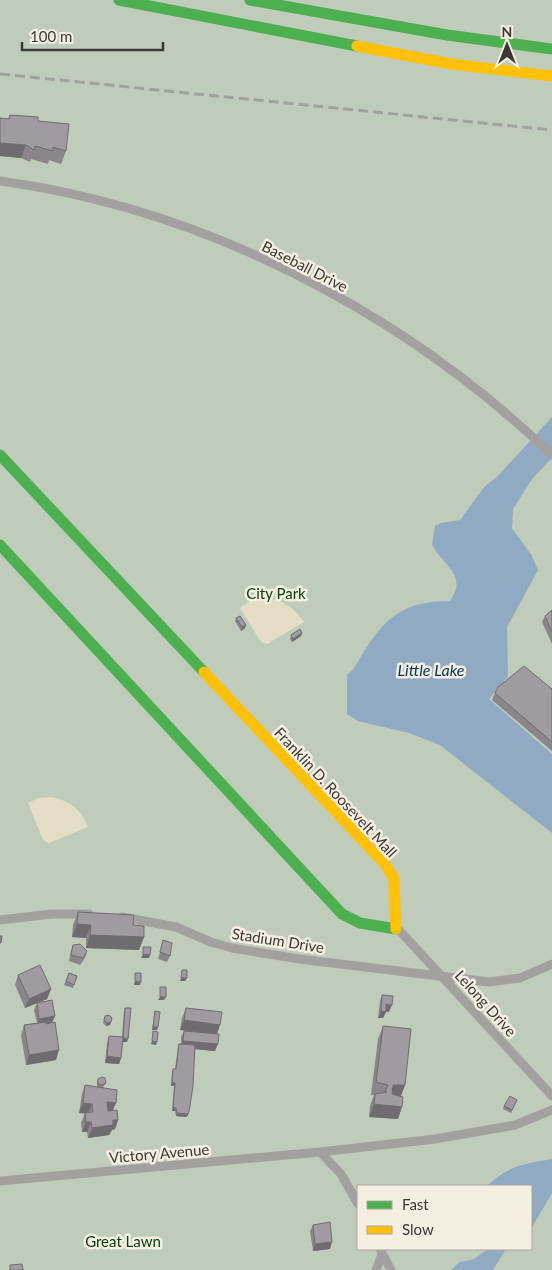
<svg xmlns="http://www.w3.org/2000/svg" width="552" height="1270" viewBox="0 0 552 1270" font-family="Lato,sans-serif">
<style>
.green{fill:#bfccba;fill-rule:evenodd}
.sand{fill:#e3ddc5}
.water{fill:#8faac2}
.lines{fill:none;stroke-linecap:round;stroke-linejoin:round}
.street{stroke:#a3a19f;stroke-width:9}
.fast{stroke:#4caf50;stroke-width:11}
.slow{stroke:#ffc107;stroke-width:11}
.rail{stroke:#a3a19e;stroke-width:3;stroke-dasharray:10 5;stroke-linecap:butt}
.wall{fill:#89858a}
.shaded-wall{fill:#6f6c70}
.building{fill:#9f9ba0;stroke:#6f6c70}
.labels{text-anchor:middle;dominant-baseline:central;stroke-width:5;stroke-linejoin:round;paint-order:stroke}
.street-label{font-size:15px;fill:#3a3833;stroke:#f5efe2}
.park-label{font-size:15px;fill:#02420d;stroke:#f5efe2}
.water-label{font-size:16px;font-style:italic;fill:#033358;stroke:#f5efe2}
</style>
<rect width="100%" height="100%" fill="#e4e1d9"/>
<path class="green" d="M0 0H552V1270H0ZM358 1186H531V1249H358Z"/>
<path class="sand" d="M262 598C282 599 293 606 304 622L267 644 261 642 240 608 250 601Z
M51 797C70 801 81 809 88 827L49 843 43 840 28 803 38 798Z"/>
<path class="water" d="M552 417V458L532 479 513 509 512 528 532 556 538 570 507 627 508 676 489 699 552 754V833L440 745 409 733 358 721 347 714V675C355 669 358 661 363 653 386 616 405 601 450 601 468 576 444 566 432 545L435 526 441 523 460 520 485 486 497 477Z
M552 1159V1193L531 1229V1186H487C509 1165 524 1164 552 1159Z
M488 1249H506L493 1270H451L460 1262 474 1259Z"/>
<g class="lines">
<path class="street" d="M0 181C205 209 403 312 552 455
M122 917 176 927 211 942 232 948 299 959 489 982 520 978 552 964
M0 920 51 914H89
M398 929 552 1096
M320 1152 341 1174 358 1204
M0 1181 320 1152 435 1139 515 1125 552 1110
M380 1249 391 1270
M376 1270 382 1255"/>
<path class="fast" d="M119 0 357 46
M250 0 447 35 552 49
M0 455 204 672
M0 545 342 914 360 923 396 929"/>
<path class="slow" d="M357 46 451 64 552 76
M204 672 385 864 394 878 396 929"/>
<path class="rail" d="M0 74 552 130"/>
</g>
<path class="wall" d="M10 115 38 121 66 151 61 164 49 160 48 164 31 159 30 162 21 158 0 156V118L8 119Z
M552 610V644L542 622 545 616Z
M236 618 245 628 241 631 235 621Z
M302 633 301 636 292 642 290 639 291 635Z
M552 689V751L492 700 495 693Z
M78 912 133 925 144 937 139 950 86 948V938L72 937 73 925Z
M163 940 170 956 167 962 158 959Z
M73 945 87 951 85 958 80 965 69 961 71 951Z
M69 973 77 976 73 988 64 985Z
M18 975 51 989 47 999 38 1003 55 1016 52 1022 56 1060 26 1065 21 1035 24 1025 37 1023 34 1010 37 1003 25 1008 15 985Z
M382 995 389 1012 386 1011 383 1018H378L380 1001Z
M125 1008 127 1042H123L121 1058 119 1064 105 1063 107 1043 109 1036 122 1037 124 1011Z
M186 1008 217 1034 215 1051 195 1049 188 1115 186 1117 176 1116 175 1111H172L174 1086H171L172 1072 173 1069H175L178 1047 179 1044H181V1037L184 1031 205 1033 180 1030 182 1018Z
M155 1011 158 1027 157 1030H152L154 1015Z
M104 1019 111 1022 110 1025 106 1026 103 1023Z
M383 1026 405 1085 401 1096 398 1119 369 1117 370 1106 374 1095H371L378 1039Z
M98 1079 106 1083 104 1086 103 1087 116 1103 113 1110 118 1120 115 1129 112 1130 109 1135 88 1138 87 1132H82L81 1123 85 1113H79L82 1094 85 1085 97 1087V1082Z
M517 1100 511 1113 503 1109 504 1106Z
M313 1225 330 1249 313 1251 310 1231Z"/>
<path class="shaded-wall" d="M0 143 26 145 21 158 0 156Z
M246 625 245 628 241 631 242 627Z
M302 633 301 636 292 642 293 639Z
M77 924 91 925 86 938 72 937Z
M90 935 144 937 139 950 86 948Z
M143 954 150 955 149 958H141Z
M181 978H187L185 981H180Z
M135 981 141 982 140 985H134Z
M51 989 47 999 25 1008 29 999Z
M160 997H166L164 1000H158Z
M386 1004 392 1005 389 1012 384 1011Z
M381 1011 386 1012 383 1018H378Z
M55 1016 52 1022 37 1025 39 1019Z
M184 1020 220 1025 217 1034 180 1030Z
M111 1022 110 1025 106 1026 107 1023Z
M153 1027H158L157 1030H152Z
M123 1038 128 1039 127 1042H122Z
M152 1041 157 1042 156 1045 151 1044Z
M183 1041 218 1044 215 1051 180 1048Z
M59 1050 56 1060 26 1065 29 1055Z
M107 1056 121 1058 119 1064 105 1063Z
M172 1083H175L174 1086H171Z
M393 1085H405L400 1098H388Z
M107 1102 116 1103 112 1112 104 1111Z
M83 1103 92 1104 88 1114 79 1113Z
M374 1104 402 1107 398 1119 369 1117Z
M173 1108H176L175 1111H172Z
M189 1112 188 1115 186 1117 176 1116 177 1113Z
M113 1120H118L115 1129 112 1130 109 1135 88 1138 92 1128Z
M86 1122H91L87 1132H82Z
M332 1242 330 1249 313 1251 315 1244Z"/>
<path class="building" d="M10 115 38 117V121L69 124 66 151 53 147V151L35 146 34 150 26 145 0 143V118L9 119Z
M552 610V632L545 616Z
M240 616 246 625 242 627 236 618Z
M300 629 302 633 293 639 291 635Z
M524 666 552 689V742L495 693 498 687Z
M78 912 134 915 133 925 144 926V937L90 935 91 925 77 924Z
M0 936H2L1 943H0Z
M163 940 172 943 170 956 160 952Z
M80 944 87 951 83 958 71 955 73 945Z
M143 947H151L150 955 143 954Z
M40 965 51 989 29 999 18 975Z
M182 970H187V978H181Z
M69 973 77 976 74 985 66 981Z
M135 973H141V982L135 981Z
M160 987H166V997H160Z
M382 995 393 996 392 1005 386 1004V1012L381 1011Z
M52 1000 55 1016 39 1019 37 1003Z
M125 1008H131L128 1039 123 1038Z
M186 1008 222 1012 220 1025 184 1020Z
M155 1011 160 1012 158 1027H153Z
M109 1015 112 1018 111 1022 107 1023 104 1020 105 1016Z
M46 1022V1024L55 1022 59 1050 29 1055 24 1025Z
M383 1026 411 1029 405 1085H393L392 1094 403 1097 402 1107 374 1104 375 1094 387 1092H385L388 1085 376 1082Z
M153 1031 158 1032 157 1042 152 1041Z
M184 1031 219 1034 218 1044 183 1041Z
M109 1036 123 1037 121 1058 107 1056Z
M179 1044 195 1045 193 1086 189 1112 187 1114 177 1113 176 1108H173L175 1083H172L173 1069H176Z
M102 1077 105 1078 106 1083 102 1085 98 1084V1079Z
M85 1085 117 1090 116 1103 107 1102 108 1111 117 1110 118 1120H113V1125L92 1128 91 1122H86L85 1113 93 1112 92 1104 83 1103Z
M510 1096 517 1100 512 1110 504 1106Z
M330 1222 332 1242 315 1244 313 1225Z
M22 1264 23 1270H10V1265Z"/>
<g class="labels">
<g class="street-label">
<text transform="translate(305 266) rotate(27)">Baseball Drive</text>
<text transform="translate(336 792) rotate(47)">Franklin D. Roosevelt Mall</text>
<text transform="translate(278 940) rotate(9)">Stadium Drive</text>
<text transform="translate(486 1003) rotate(48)">Lelong Drive</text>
<text transform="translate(159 1153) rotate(-5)">Victory Avenue</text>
</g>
<g class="park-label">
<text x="276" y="593">City Park</text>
<text x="123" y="1241">Great Lawn</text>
</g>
<g class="water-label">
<text x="431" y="669">Little Lake</text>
</g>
</g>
<rect x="357" y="1185" width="175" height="65" fill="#f5efe2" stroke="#aaa69c"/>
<rect x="367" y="1201" width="25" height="8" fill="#4caf50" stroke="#aaa69c"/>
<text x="402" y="1210" font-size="15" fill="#3a3833">Fast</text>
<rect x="367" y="1226" width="25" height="8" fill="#ffc107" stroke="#aaa69c"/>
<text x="402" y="1235" font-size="15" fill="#3a3833">Slow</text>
<g transform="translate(507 45)" stroke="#f5efe2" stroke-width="4" paint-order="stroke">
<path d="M0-4L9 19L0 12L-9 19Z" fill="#3a3833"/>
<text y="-8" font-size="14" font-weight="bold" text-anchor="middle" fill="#3a3833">N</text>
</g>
<path d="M22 42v8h141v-8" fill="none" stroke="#3a3833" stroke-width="2.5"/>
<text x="30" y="42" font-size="15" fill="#3a3833" stroke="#f5efe2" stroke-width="4" paint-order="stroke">100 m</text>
</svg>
